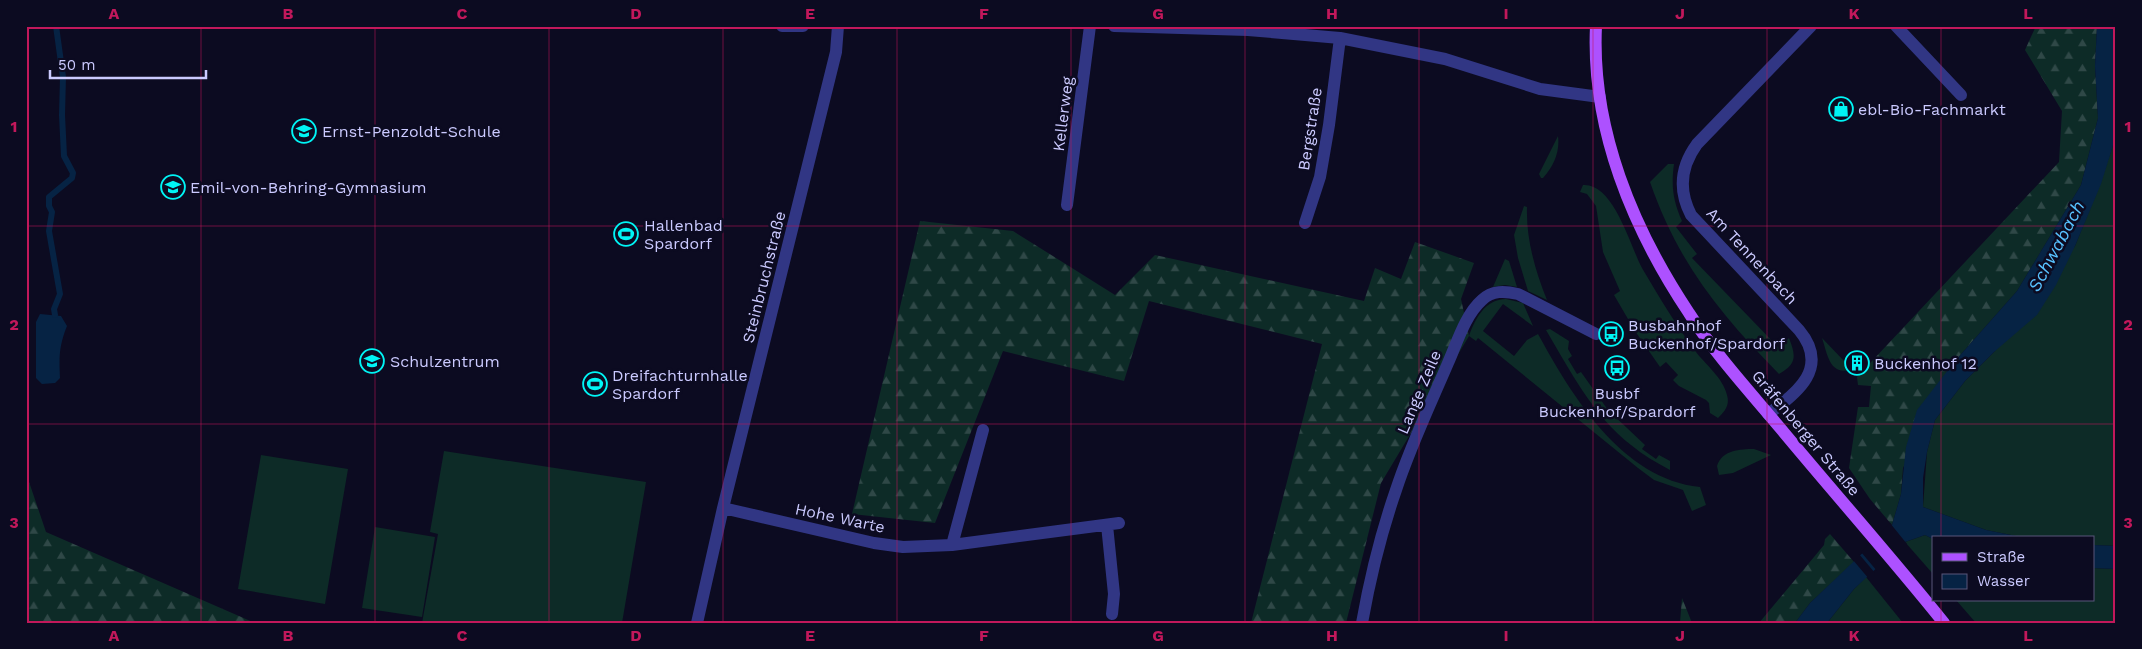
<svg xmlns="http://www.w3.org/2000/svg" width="2142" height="649" viewBox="0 0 2142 649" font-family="'Work Sans',sans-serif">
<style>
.grass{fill:#0d2b27}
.forest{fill:url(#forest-firs)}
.water{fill:#062344}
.pier{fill:#0c0b21}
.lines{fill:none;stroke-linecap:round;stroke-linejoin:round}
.stream{stroke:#062344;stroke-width:6}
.minor{stroke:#313684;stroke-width:12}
.major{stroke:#ad51ff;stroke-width:12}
.grid{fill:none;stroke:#c2185b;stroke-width:1;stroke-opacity:0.55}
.labels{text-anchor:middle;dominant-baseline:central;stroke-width:5;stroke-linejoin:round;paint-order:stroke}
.poi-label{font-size:16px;fill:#cbcaff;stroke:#0c0b21;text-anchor:start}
.street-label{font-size:16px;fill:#cbcaff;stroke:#0c0b21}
.water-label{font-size:18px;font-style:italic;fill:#58c2ff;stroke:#0c0b21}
.neatline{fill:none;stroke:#c2185b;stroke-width:2}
.grid-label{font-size:16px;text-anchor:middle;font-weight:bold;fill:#c2185b}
</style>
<defs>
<pattern id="forest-firs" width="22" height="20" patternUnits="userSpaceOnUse" patternTransform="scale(1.25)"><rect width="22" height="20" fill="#0d2b27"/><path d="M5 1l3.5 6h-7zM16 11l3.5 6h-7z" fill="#2f4847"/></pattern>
</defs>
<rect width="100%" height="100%" fill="#0c0b21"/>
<path class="grass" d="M2116 42V546L2093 545V538H2026L1986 530 1923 507 1927 452 1935 420 1965 381 1994 352 2075 246 2100 184 2116 136Z
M1558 136C1560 152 1554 166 1543 178H1541L1539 174Z
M1668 164H1674C1671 186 1673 201 1682 221L1676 227 1697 254 1692 258 1779 348 1789 338C1796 356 1797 364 1779 374 1720 314 1678 263 1650 182Z
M1583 185C1614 183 1630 246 1642 268 1659 297 1676 325 1696 352 1706 365 1723 378 1727 395 1730 405 1725 411 1718 418L1710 413 1709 403 1706 400 1679 386 1673 380 1678 375 1666 362 1660 367 1635 331 1614 295 1620 291 1603 252 1596 206 1587 194 1580 192Z
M1524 206 1527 207C1526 239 1535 270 1547 300L1528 291 1518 258 1514 235Z
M1505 259 1509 261 1517 287 1505 285 1493 287Z
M1506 299 1523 303 1533 326 1503 304 1483 331 1514 356 1527 340 1538 334C1572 396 1622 479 1700 487L1706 505 1692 511 1683 490 1654 480 1638 468 1478 338 1476 341 1469 336C1475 319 1485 299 1506 299Z
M1550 329 1569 341 1568 349 1572 356 1568 359 1577 374 1581 372 1608 410 1645 445 1642 449 1656 459 1659 455 1670 461V470C1657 463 1643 455 1631 445 1594 417 1569 369 1546 330Z
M1822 338 1846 363 1849 370C1829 375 1827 352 1822 338Z
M1754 449 1771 455 1733 473 1719 475 1717 466C1722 450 1740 449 1754 449Z
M444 451 646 482 622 623H422L438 534 430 532Z
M261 455 348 469 325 604 238 589Z
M375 527 435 537 422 617 362 608Z
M1925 535 1933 539V574L1905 542Z
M2093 568 2116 569V623H1976L1956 600H2093Z
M1866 577 1903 623H1827L1854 589Z"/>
<path class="forest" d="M2036 26H2097L2095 66 2098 118 2081 185 2017 291 1955 361 1903 468 1901 494 1892 525 1870 499 1849 468 1858 407H1869L1871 386 1858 385 1857 377 2059 162 2062 111 2025 50Z
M920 221 1013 231 1115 295 1155 255 1364 301 1375 268 1401 279 1415 242 1474 263 1461 299 1469 336 1381 483 1346 623H1251L1322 344 1149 301 1124 381 1003 351 935 523 852 514Z
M26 473 46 532 255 623H26Z
M1830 534 1854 562 1810 603 1795 623H1759L1824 545 1825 539Z
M1682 598 1692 623H1680Z"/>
<path class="water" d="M2097 26H2116V136L2101 184 2075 246 2056 285 2037 315 1994 352 1965 381 1935 420 1927 452 1923 478V507L1986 530 2026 538 1933 539 1925 535 1905 542 1854 589 1827 623H1795L1810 603 1892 525 1901 494 1906 447 1917 410 1955 361 2017 291 2081 185 2098 118 2095 66Z
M40 314 61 316 67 326C59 346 59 357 60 378L55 383 42 384 36 378V322Z
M2093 545 2116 546V569L2093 568Z"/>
<path class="pier" d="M1890 523 1907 544 1877 571 1861 552Z
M1859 554 1875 573 1869 579 1853 560Z"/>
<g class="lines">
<path class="stream" d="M55 315 54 309 60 294 49 231 52 212 49 206V197L72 178 73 173 64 156 62 115 63 77 56 26"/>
<path class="minor" d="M782 26H803
M1114 26 1248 30 1340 38 1445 59 1540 89 1600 97
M1896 26 1961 95
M1067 205 1090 26
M1305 223 1320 177 1329 125 1340 38
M1768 414C1798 393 1830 367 1799 330L1691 215C1678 190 1681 166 1697 144L1811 26
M723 508 874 543 903 547 952 545 1119 523
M1107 525 1114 594 1112 614
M952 545 983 430
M697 623 723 508 836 52 838 26
M1362 623C1370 578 1381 533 1396 490 1410 447 1430 405 1448 363 1457 343 1465 315 1482 300 1492 290 1505 291 1518 294L1596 334"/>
<path class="major" d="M1596 26C1591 129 1633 229 1689 313 1715 354 1750 392 1781 429 1835 494 1891 557 1944 623"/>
</g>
<path class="grid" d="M201 26V623M375 26V623M549 26V623M723 26V623M897 26V623M1071 26V623M1245 26V623M1419 26V623M1593 26V623M1767 26V623M1941 26V538M26 226H2116M26 424H2116M1941 600V623"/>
<defs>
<g id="shop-ring" transform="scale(1.25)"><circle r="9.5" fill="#0c0b21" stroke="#00f5f5" stroke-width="1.5"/><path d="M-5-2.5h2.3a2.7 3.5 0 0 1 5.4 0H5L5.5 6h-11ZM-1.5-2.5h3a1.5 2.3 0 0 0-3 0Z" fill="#00f5f5"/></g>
<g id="school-ring" transform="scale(1.25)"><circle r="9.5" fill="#0c0b21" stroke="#00f5f5" stroke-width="1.5"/><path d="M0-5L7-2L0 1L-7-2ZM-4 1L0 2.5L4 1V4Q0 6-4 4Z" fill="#00f5f5"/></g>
<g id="stadium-ring" transform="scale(1.25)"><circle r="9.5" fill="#0c0b21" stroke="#00f5f5" stroke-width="1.5"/><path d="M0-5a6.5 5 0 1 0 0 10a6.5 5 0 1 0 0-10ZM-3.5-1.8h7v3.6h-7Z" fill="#00f5f5"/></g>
<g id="bus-ring" transform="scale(1.25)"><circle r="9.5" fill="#0c0b21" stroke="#00f5f5" stroke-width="1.5"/><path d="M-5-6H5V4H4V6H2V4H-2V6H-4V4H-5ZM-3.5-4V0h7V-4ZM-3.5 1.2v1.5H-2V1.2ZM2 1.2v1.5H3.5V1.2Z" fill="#00f5f5"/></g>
<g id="building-ring" transform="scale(1.25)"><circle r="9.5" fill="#0c0b21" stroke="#00f5f5" stroke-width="1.5"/><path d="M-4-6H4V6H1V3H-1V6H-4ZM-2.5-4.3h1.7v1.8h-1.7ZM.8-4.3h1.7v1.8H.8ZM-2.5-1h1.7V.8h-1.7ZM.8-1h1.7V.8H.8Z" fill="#00f5f5"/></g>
</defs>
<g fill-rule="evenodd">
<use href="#shop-ring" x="1841" y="109"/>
<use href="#school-ring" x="304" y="131"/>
<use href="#school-ring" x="173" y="187"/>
<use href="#stadium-ring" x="626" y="234"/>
<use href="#bus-ring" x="1611" y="334"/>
<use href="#school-ring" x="372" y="361"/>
<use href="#building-ring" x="1857" y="363"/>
<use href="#bus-ring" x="1617" y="368"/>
<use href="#stadium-ring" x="595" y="384"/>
</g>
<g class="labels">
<g class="poi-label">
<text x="1858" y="109">ebl-Bio-Fachmarkt</text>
<text x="322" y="131">Ernst-Penzoldt-Schule</text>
<text x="190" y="187">Emil-von-Behring-Gymnasium</text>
<text x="644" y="225">Hallenbad<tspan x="644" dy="18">Spardorf</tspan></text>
<text x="1628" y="325">Busbahnhof<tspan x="1628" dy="18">Buckenhof/Spardorf</tspan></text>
<text x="390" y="361">Schulzentrum</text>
<text x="1874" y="363">Buckenhof 12</text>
<text x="612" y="375">Dreifachturnhalle<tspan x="612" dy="18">Spardorf</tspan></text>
<text x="1617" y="393" text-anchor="middle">Busbf<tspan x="1617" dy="18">Buckenhof/Spardorf</tspan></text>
</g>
<g class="street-label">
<text transform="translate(1063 114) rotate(-83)">Kellerweg</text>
<text transform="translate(1310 129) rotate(-81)">Bergstraße</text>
<text transform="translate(1752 256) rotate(47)">Am Tennenbach</text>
<text transform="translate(764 277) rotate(-76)">Steinbruchstraße</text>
<text transform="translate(1419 392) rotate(-67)">Lange Zeile</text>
<text transform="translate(1806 433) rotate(50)">Gräfenberger Straße</text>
<text transform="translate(840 518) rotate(12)">Hohe Warte</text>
</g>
<g class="water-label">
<text transform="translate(2056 246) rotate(-62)">Schwabach</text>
</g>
</g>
<rect width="2142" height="649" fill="none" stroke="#0c0b21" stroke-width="55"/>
<rect x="1932" y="536" width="162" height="65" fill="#0c0b21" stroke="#58577a"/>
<rect x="1942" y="553" width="25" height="8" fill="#ad51ff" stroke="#58577a"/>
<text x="1977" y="562" font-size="15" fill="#cbcaff">Straße</text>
<rect x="1942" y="574" width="25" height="15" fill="#062344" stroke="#58577a"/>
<text x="1977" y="586" font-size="15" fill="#cbcaff">Wasser</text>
<path d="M50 70v8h156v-8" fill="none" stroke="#cbcaff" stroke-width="2.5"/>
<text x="58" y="70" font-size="15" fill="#cbcaff" stroke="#0c0b21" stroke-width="4" paint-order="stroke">50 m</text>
<rect x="28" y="28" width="2086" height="594" class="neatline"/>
<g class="grid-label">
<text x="114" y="19">A</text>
<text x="288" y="19">B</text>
<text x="462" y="19">C</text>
<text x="636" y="19">D</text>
<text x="810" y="19">E</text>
<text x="984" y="19">F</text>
<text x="1158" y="19">G</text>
<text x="1332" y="19">H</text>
<text x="1506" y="19">I</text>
<text x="1680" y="19">J</text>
<text x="1854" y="19">K</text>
<text x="2028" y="19">L</text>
<text x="14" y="132">1</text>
<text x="2128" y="132">1</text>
<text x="14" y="330">2</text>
<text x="2128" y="330">2</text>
<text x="14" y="528">3</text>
<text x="2128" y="528">3</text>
<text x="114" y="641">A</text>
<text x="288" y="641">B</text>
<text x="462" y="641">C</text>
<text x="636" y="641">D</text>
<text x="810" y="641">E</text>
<text x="984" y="641">F</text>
<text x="1158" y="641">G</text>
<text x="1332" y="641">H</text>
<text x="1506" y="641">I</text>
<text x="1680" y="641">J</text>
<text x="1854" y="641">K</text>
<text x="2028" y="641">L</text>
</g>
</svg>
